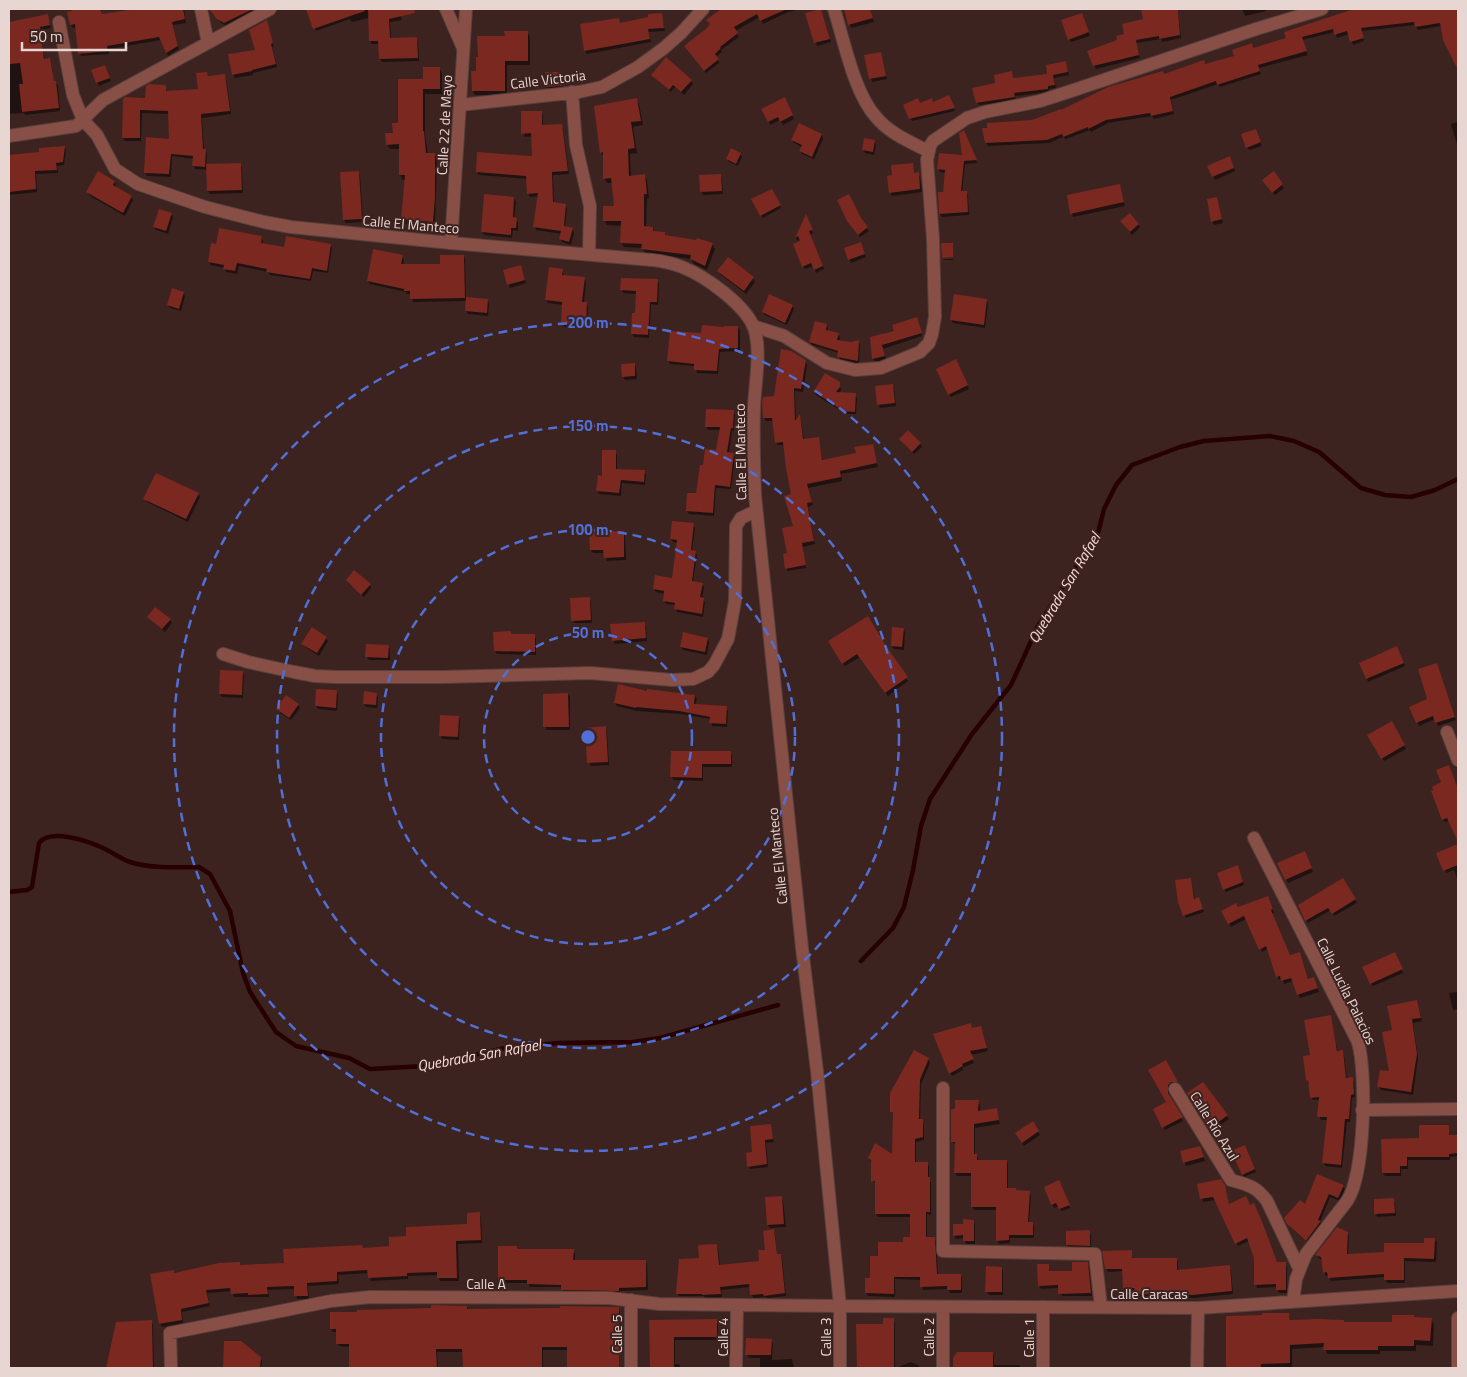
<svg xmlns="http://www.w3.org/2000/svg" width="1467" height="1377" viewBox="0 0 1467 1377" font-family="'Titillium Web',sans-serif">
<style>
.shadow{fill:#0007}
.lines{fill:none;stroke-linecap:round;stroke-linejoin:round}
.stream{stroke:#270000;stroke-width:4.5}
.building{fill:#7a2820}
.minor-casing{stroke:#58403c;stroke-width:14}
.tertiary-casing{stroke:#58403c;stroke-width:14}
.minor{stroke:#884f46;stroke-width:12}
.tertiary{stroke:#884f46;stroke-width:12}
.ring{fill:none;stroke:#5070d7;stroke-width:2.5;stroke-dasharray:9 6}
.labels{text-anchor:middle;dominant-baseline:central;stroke-width:4;stroke-linejoin:round;paint-order:stroke}
.street-label{font-size:14px;fill:#e8d6d3;stroke:#3d231f}
.water-label{font-size:15px;font-style:italic;fill:#f6dcd8;stroke:#3d231f}
.centre{fill:#5070d7;stroke:#3d231f;stroke-width:2.5}
.ring-label{font-size:15px;text-anchor:middle;font-weight:bold;fill:#5070d7;stroke:#3d231f;stroke-width:4;stroke-linejoin:round;paint-order:stroke}
</style>
<rect width="100%" height="100%" fill="#3d231f"/>
<path class="shadow" d="M73 9H100L102 15 144 9H184L186 23 173 25 179 49 168 56 161 40 109 49V54L81 56 79 53 77 27 73 28 71 25Z
M213 9H262L227 26 221 23Z
M307 9H399L402 20 390 22 391 39 416 38 418 42 419 61 382 62 380 59 379 44H372L370 41 369 18 352 22 350 19 316 31Z
M723 9H801L788 12 763 24 760 17 735 31 739 37 721 50 722 52 716 57 719 63 706 73 687 50 711 25 708 20Z
M845 9H870L874 22 851 28Z
M1149 9H1178L1181 38 1162 42 1161 39 1136 43 1140 58 1096 69 1094 65 1118 40 1144 20 1143 10Z
M1242 9H1266V11L1245 16Z
M1366 9H1442L1447 25 1418 30 1415 25 1362 31 1364 41 1353 45 1349 34 1337 38 1335 32 1302 40 1308 55 1259 68 1261 74 1220 87 1218 84 1171 100 1174 114 1154 119 1152 116 1108 123 1091 132 1090 130 1066 139 1063 137 1049 143 988 146 986 143 983 129 1032 121 1164 75 1205 66 1288 39 1348 12Z
M822 13 831 42 817 46 807 14Z
M661 14 665 31 649 32 651 42 587 54 585 51 618 20 621 24Z
M47 16 51 28 40 30 45 60H49L51 63 54 82 58 85 60 111 25 115 24 113 9 114V23L39 19Z
M1083 18 1090 36 1071 42 1069 39Z
M266 22 274 47H272L277 67 253 73V75L235 78 233 74 256 51Z
M1454 27 1458 34V67L1444 39Z
M527 32 530 37V65H507V95H475L473 91 477 73 506 37Z
M880 53 887 79 872 82 865 56Z
M1066 63 1069 75 1054 78 1056 88 1049 89V92L1015 96 1016 100 979 105 977 102 996 84 1011 73 1014 79 1048 75Z
M439 68 442 73V94H425V134L428 154H434L437 159 435 226 405 224 402 219 406 180H403L400 175 401 149H390L387 145 424 80Z
M106 70 111 81 99 86 97 82Z
M207 73 209 77 224 75 226 78 231 114 202 118 204 150 207 153 206 165 240 164 242 167 243 193 210 194 208 191 207 170 195 169 194 166V159L172 156 171 177 147 176 145 173 171 140 170 114 142 113 141 141H125L123 138 146 99 165 86 167 92 200 90Z
M560 73 562 76 563 89 549 90 547 87Z
M655 78 691 81 693 84 684 95 675 87 671 92Z
M784 98 794 119 783 125 780 120 770 125 763 109Z
M636 100 639 104 643 125 633 127 637 153 630 154 631 177 644 175 647 180 649 198 647 199 646 228H653L655 233H664L666 236 712 244 715 249 707 270 694 264 691 259 645 253 643 248 624 247 621 242 622 226 607 225 604 220 615 207 613 183H607L604 178V157L601 152Z
M951 100 955 111 912 121 910 118 920 104Z
M541 112 543 115V126H561L563 129 569 174 553 175 554 203 565 205 567 208 565 228 572 229 574 233 571 245 562 242 561 239 562 234 536 230 535 227 538 196 530 197 528 193 527 179 479 175 477 172 533 157V136L525 137 523 133Z
M1458 122V145H1457L1451 124Z
M800 125 822 135 823 139 814 159 802 154 800 151 802 147 794 143 792 140Z
M1257 133 1262 146 1249 150 1247 147Z
M965 135 977 163 965 164 962 192H966L968 195 969 215 942 217 940 214 946 173 940 172 939 169 963 156Z
M874 141 876 145 874 155 865 153 863 150Z
M64 147 66 150 64 165 57 166 58 173 36 174 37 192 9 195V156L40 154Z
M740 154 742 157 738 166 729 162 727 159Z
M1231 161 1235 171 1215 180 1209 167Z
M912 164 914 174H918L920 177 922 192 892 196 890 192 893 176Z
M358 172 360 175 363 222 346 223 344 220Z
M1273 173 1284 188 1275 195 1266 184Z
M721 176 722 179 723 194 703 195 701 191Z
M115 182 116 185 115 188 131 197 133 200 125 216 90 196 88 192Z
M1120 185 1125 206 1073 217 1068 196Z
M772 190 781 208 763 218 753 200Z
M485 196 514 198 516 202 514 219H516L518 222V231L513 230 512 238 484 235 482 232Z
M1217 198 1223 223 1214 225 1212 221Z
M171 214 173 217 168 234 156 230 154 227Z
M806 216 813 233 810 235 824 269 816 273 813 266 805 269 803 266 802 242 800 239 798 241 796 238Z
M861 220 869 231 860 237 850 224Z
M1138 224 1140 227 1132 235 1124 225Z
M261 237 263 241 262 245 285 248 330 245 332 248 328 273 313 271 311 281 270 275 268 272 239 266 237 274 226 272 225 268 211 265 209 262 217 245Z
M862 246 866 257 851 263 845 249Z
M402 256 404 260 403 265 441 266 464 256 465 259 466 298 488 301 489 304 488 316 468 314 466 311 467 301 413 302 411 294H407L406 292 370 284 368 281Z
M728 259 753 278 755 282 746 294 720 274 719 271Z
M944 259H954V260H945Z
M521 266 526 283 510 288 504 271Z
M562 270 564 276 584 279 586 282 584 303H586L588 307 587 328 564 327 563 324 564 305 548 303 546 300Z
M622 279 657 280 659 284 658 305 651 304 649 338 634 337 632 334 633 314H636L637 294 623 293 622 290Z
M183 293 185 296 181 311 170 308 168 305Z
M986 300 988 304 985 328 953 323 951 320Z
M792 306 794 309 787 325 765 315 763 312Z
M918 322 922 336 883 349 886 359 875 362 873 359 871 338 896 332Z
M826 325 828 328 827 332 838 334 840 338 839 341 851 343 858 341 860 344 859 364 840 360 839 353 812 345 810 342Z
M738 327 740 330V351L720 352 718 374 697 373 695 366 670 364 668 361 702 334Z
M805 361 807 365 803 392 795 391 796 422 800 416 804 440 818 439 823 461 857 454 872 445 878 467 841 474 842 481 808 488 813 505 808 507 815 544 803 547 806 568 788 571 786 568 794 527 793 495 784 445H778L776 442 774 421H766L764 418 775 397Z
M634 364 636 367 637 379 625 380 623 377Z
M957 364 969 389 951 397 949 394Z
M826 375 839 383 841 390 839 394 855 395 857 398 856 414H846L816 395 815 393Z
M892 385 894 388 896 406 880 408 878 404Z
M733 412 735 415 734 431H732L729 453 733 454 735 457 731 489 716 488 714 516 689 514 687 511 697 495 704 467 717 452 720 430H708L706 426Z
M902 442 920 443 922 447 914 454Z
M615 452 617 455V470L644 471 646 475 645 485 622 483 621 496 599 494 597 490Z
M198 494 200 497 188 522 147 502 145 499Z
M693 524 695 528 692 551 695 552 697 555 693 582 702 584 704 587 702 599 705 602 703 617 677 612 676 605 666 604 664 600 665 594 656 592 654 589 673 579 678 543 673 542 671 539Z
M623 532 625 536 626 560 607 561 605 553H593L591 550Z
M347 580 370 585 371 588 364 597Z
M589 598 591 602 592 623H574L572 620Z
M149 617 170 620 172 623 165 632Z
M644 623 646 626 647 641 615 644 613 640Z
M903 629 905 632 904 650 894 649 892 646Z
M510 633 512 636 534 635 536 639V655L497 654 495 651Z
M326 638 328 641 319 656 305 647 303 644Z
M708 639 709 642 707 655 683 650 681 647Z
M830 642 885 647 908 681 888 696 860 657 845 666Z
M388 646 390 649V660H369L367 657Z
M1399 651 1405 666 1368 682 1367 679Z
M1438 667 1456 720 1438 726 1435 719 1419 726 1410 707 1429 699Z
M242 672 244 676 243 698 222 697 220 694Z
M336 691 338 695 337 711 318 709 316 706Z
M648 693 695 696 697 699 695 705 726 707 728 711 727 727 712 726 711 719 681 714 637 711 617 706 615 703Z
M376 694 378 697 377 708 366 707 364 704Z
M568 694 570 697V730H547L545 727 544 695Z
M298 705 300 708 291 720 280 713 278 709Z
M458 717 460 720 459 740 442 739 441 736Z
M1392 723 1406 749 1384 761 1369 736Z
M606 728 607 731 609 765 591 766 589 762Z
M672 752H730L732 755V767H703V781L674 780 672 777Z
M1450 770 1458 791V839L1450 820 1445 822 1443 819V783Z
M1458 846V881L1454 870 1446 873 1438 853Z
M1306 856 1313 872 1288 883 1279 864Z
M1239 870 1244 885 1226 892 1224 889Z
M1191 879 1195 900 1200 902 1204 912 1186 918 1184 915Z
M1343 880 1357 903 1334 916 1331 910 1308 923 1299 906Z
M1270 901 1274 913 1271 914 1290 956H1301L1309 981 1316 982 1319 992 1300 998 1293 981 1284 984 1282 979 1279 980 1268 949 1262 952 1246 919 1231 927 1223 911Z
M1396 957 1403 973 1373 986 1371 983Z
M1458 992V1009L1453 1010 1449 993Z
M1417 1001 1422 1021 1413 1023 1418 1058 1413 1095 1381 1090 1379 1087 1390 1073 1394 1031Z
M1330 1017 1338 1052H1342L1344 1055 1347 1079H1352L1354 1082 1355 1097 1352 1098 1350 1122H1347L1342 1168 1325 1166 1324 1163 1328 1120H1321L1319 1116 1320 1100H1313L1311 1097 1304 1057 1311 1056Z
M972 1028 982 1030 988 1051 971 1055 974 1063 962 1068 963 1070 952 1076 950 1073Z
M928 1059 930 1063 921 1084 920 1120 924 1124V1140L916 1142V1163H927L929 1166V1179L931 1182V1215L927 1214V1238H934L936 1242 938 1275H960L962 1278V1293H950L948 1289 923 1290 921 1280 895 1279V1297L868 1296 866 1293V1279H871L879 1257 912 1238V1217H878L876 1214V1184L872 1181 871 1162 869 1158 893 1156 894 1114 892 1111Z
M1165 1062 1178 1085 1169 1088V1097L1183 1121 1165 1130 1154 1110 1168 1103Z
M1189 1094 1220 1105 1229 1119 1212 1131Z
M978 1101 980 1105V1112L996 1110 1000 1124 975 1128V1155H977L979 1161H1006L1008 1164V1189L1029 1193 1031 1196 1029 1223H1032L1034 1226V1238H1010V1243L999 1244 997 1240V1210H974L972 1206V1176H957L955 1173 956 1145 953 1142Z
M1032 1123 1040 1135 1024 1146 1017 1134Z
M770 1125 774 1142 766 1143 768 1167 750 1169 748 1166 754 1153Z
M1448 1126 1450 1137H1458V1156L1450 1157V1160H1408V1169H1401V1176H1385L1383 1173 1420 1140Z
M1200 1147 1205 1161 1186 1166 1185 1162Z
M1247 1150 1256 1172 1244 1177 1243 1174Z
M1220 1180 1226 1190 1229 1205 1250 1207 1277 1264 1285 1263 1287 1267V1293H1279L1277 1287 1257 1288 1256 1284 1255 1258 1249 1241 1238 1246 1216 1200 1203 1202 1199 1185Z
M1060 1185 1070 1208 1062 1211 1059 1206 1054 1208 1045 1187Z
M1343 1186 1345 1189 1340 1201 1330 1197 1320 1222 1322 1225 1308 1243 1291 1228 1286 1218Z
M781 1197 783 1200 786 1227 770 1228 768 1225Z
M1393 1200 1395 1203 1396 1216 1377 1217 1376 1214Z
M479 1214 481 1217 482 1243 458 1244 459 1281H440L438 1275 408 1276V1279L371 1281 369 1273 338 1275 339 1284 308 1286 309 1299H297L295 1289 268 1290 269 1297H234L232 1291 207 1293 210 1306 182 1312 183 1323 162 1327 160 1324 152 1275 241 1266 285 1264 364 1249 390 1247 407 1237 468 1225Z
M973 1221 975 1224V1244H966L964 1238 956 1239 954 1235 964 1225Z
M774 1231 775 1234 777 1255H780L782 1258 786 1296 767 1298 766 1297 753 1298 750 1287 721 1290 722 1297 705 1298 704 1296H679L677 1293 701 1260 716 1245 718 1248 720 1266 761 1262Z
M1089 1232 1091 1235V1249L1069 1248 1067 1244Z
M1347 1233 1349 1236 1348 1255 1385 1254 1425 1244 1435 1240 1437 1243 1436 1262 1405 1261V1283H1387L1385 1277 1331 1281 1329 1275 1326 1276 1324 1272 1322 1260 1319 1258 1317 1255Z
M516 1248 518 1250H573L575 1254V1261H645L647 1264 648 1290 620 1291V1294L564 1293 562 1287H530L528 1283H501L499 1279Z
M1131 1251 1133 1260 1176 1259 1178 1262V1271L1229 1267 1231 1270 1233 1294 1194 1298 1138 1297 1136 1290 1126 1291 1124 1287V1271L1108 1272 1106 1268Z
M1087 1263 1089 1267 1092 1296H1062L1060 1288 1041 1289 1039 1285 1048 1265 1050 1272H1074Z
M1001 1268 1003 1271V1295H989L987 1292Z
M467 1307 469 1311 618 1308 620 1312 619 1368H568V1350H543V1368H464V1352H437L438 1368H350V1347L339 1346 338 1343V1332H333L331 1329 358 1313Z
M1289 1314 1291 1322 1393 1323 1414 1316 1415 1318 1431 1319 1434 1324 1433 1346 1416 1345V1351H1380V1354H1327L1325 1347 1292 1349V1368H1227V1317Z
M893 1320 895 1323V1368L911 1362 918 1365 920 1368H858V1325H884Z
M151 1321 153 1325 154 1368H121L120 1354Z
M651 1321H716L718 1324V1340H675V1364H679L681 1368H651Z
M771 1340 773 1343 772 1360 792 1359 794 1368H760V1358H749L747 1354Z
M225 1342 260 1358 262 1361 261 1368H224Z
M992 1353 994 1356V1365H1019L1021 1368H954V1358Z"/>
<g class="lines">
<path class="stream" d="M9 892 27 890 32 887 39 843C50 828 88 841 103 848 112 852 121 859 130 862 152 869 176 867 199 867L210 874 230 911 243 973 250 992 276 1032 296 1046 349 1058 370 1069 425 1066 505 1048 558 1043 633 1042 660 1038 778 1005
M861 961 893 928 904 907 913 870 921 826 930 799 972 734 1011 685 1038 626 1098 533 1104 509 1116 485 1132 465 1180 447 1204 441 1270 436 1294 441 1319 452 1361 488 1385 495 1411 497 1435 490 1458 479"/>
</g>
<path class="building" d="M71 9H100L102 14 136 9H183L185 19 172 22 178 46 166 53 159 37 107 46 108 51 78 54 75 24 70 25 67 12 72 11Z
M209 9H253L224 23 217 19Z
M306 9H364L365 11 313 29Z
M368 9H414L415 13 389 19 390 38 417 37 418 58 379 59 378 41H369Z
M721 9H787L760 21 757 14 734 27 738 33 720 47 721 48 715 54 719 59 704 71 684 46 707 28 710 24 706 20Z
M821 9 830 39 814 43 805 13Z
M844 9H870L873 18 848 25Z
M1141 9H1178L1180 35 1159 39V36L1136 40 1139 55 1093 66 1087 51 1117 40 1116 36 1124 34 1122 24 1143 19Z
M1354 9H1457L1458 70 1443 40 1440 23 1415 27 1414 22 1361 28 1364 38 1350 42 1347 31 1334 35 1333 29 1302 37 1307 51 1258 65 1260 71 1217 85 1216 81 1170 97 1173 111 1151 116 1150 113 1106 120 1088 129V127L1063 137 1062 134 1047 140 985 143 982 128H987V123L1032 120 1061 109V110L1108 87 1163 71 1164 74 1204 60 1205 64 1234 56 1232 50 1252 43 1253 48 1286 38 1284 32Z
M662 13 664 28 648 29 650 39 584 51 580 24 619 18 620 23 648 17V14Z
M1082 13 1089 32 1068 40 1061 20Z
M48 14 50 25 40 27 44 59 50 58 54 81H56L59 108 22 112 19 84H23L20 63 10 64 9 22Z
M267 20 273 43 271 44 276 64 252 70V71L232 75 228 54 255 50 249 30Z
M504 31H528V61H505V91H472L471 71H476V57H478L477 36H505Z
M881 52 886 76 869 79 864 55Z
M666 57 692 80 681 92 673 85 669 90 651 75Z
M1066 61 1068 72 1053 75 1055 85 1048 86V89L1014 93 1015 97 976 103 972 88 995 83 994 75 1012 71 1013 78 1047 74 1046 65Z
M105 65 110 78 96 83 91 70Z
M423 67H440V89H423V131H424L426 153H435V198L433 222 401 219 405 175H399V144L386 145 385 133H393L392 123H398V79H423Z
M207 72 208 76 225 74 230 111 201 114 203 149H206L205 167 192 166 193 156 171 154 169 174 144 173 146 137 169 139 168 111 140 110V138H122L123 99 125 97 145 98 146 86 149 84 166 85V91L198 89 196 73Z
M545 72H561L562 86 546 87Z
M949 95 955 108 909 119 903 105 918 98 920 103 932 98 933 102Z
M785 97 793 115 780 122 778 117 768 122 761 109Z
M637 98 641 121 631 122 635 148 628 149 629 176 645 174 647 194H644V226L653 227V231L665 232V235L696 240 697 238 713 243 705 266 690 259 691 255 641 249 642 244 620 243 621 221H603V206H614L611 178 603 179V152L600 153 594 106Z
M521 111H542V125L562 124 568 171 552 172 553 202 566 204 564 226 573 228 569 242 559 239 561 231 533 227 538 193 527 194 526 176 476 172 477 152 532 156 531 133 521 134Z
M799 123 822 134 812 157 799 151 802 145 791 140Z
M1256 129 1261 142 1246 148 1241 134Z
M964 130 977 160 964 161 961 191H967L968 212 939 214 938 192H943L945 170 937 169 939 153 962 155 959 133Z
M864 138 875 140 873 152 862 150Z
M65 146 63 162 56 163 57 170 35 171 36 189 9 192V155L39 152V148Z
M731 148 741 153 736 164 726 159Z
M1230 156 1234 168 1212 177 1207 166Z
M241 163 242 190 207 191 206 164Z
M913 163 914 173 919 172 920 189 889 193 887 176 892 175 891 165Z
M98 171 115 181 113 185 132 196 123 213 86 192Z
M359 171 362 219 343 220 340 172Z
M1274 171 1283 184 1272 193 1262 180Z
M721 174 722 191 700 192 699 175Z
M1120 184 1124 202 1070 214 1067 195Z
M772 189 781 205 760 216 751 199Z
M484 194 514 197 513 217 517 218 516 228H511V235L481 232Z
M849 194 861 218 868 227 858 235 847 221 837 200Z
M1217 197 1222 219 1211 222 1207 199Z
M159 209 172 213 166 231 153 227Z
M1130 213 1139 224 1130 232 1120 221Z
M806 214 813 230 809 231 823 266 814 270 811 263 802 267 793 244 800 241 798 236 795 238Z
M219 228 262 236 261 243 284 247 286 236 331 244 327 271 312 268 310 279 266 272 267 269 237 263 235 271 223 269 224 265 208 262 211 243 216 244Z
M861 242 865 254 848 260 844 248Z
M941 243H953V257L942 258Z
M373 249 403 255 401 264H440V255H464L465 298 410 299V291H404V289L367 281Z
M728 257 754 277 744 291 717 271Z
M521 265 525 280 507 285 503 270Z
M549 267 563 269 562 275 585 277 582 302H587L586 325 561 324 562 302 545 300Z
M621 278 658 279 657 302H650L648 335 631 334 632 313H635L636 291 620 290Z
M172 288 184 292 179 309 167 305Z
M769 294 793 305 785 323 762 312Z
M954 294 987 299 984 325 950 320Z
M466 297 488 299 487 313 465 311Z
M917 317 922 333 882 345 885 356 872 359 870 337 894 331 892 325Z
M815 321 827 324 826 330 839 333 837 340 851 342 859 340 858 361 837 357 838 351 809 342Z
M702 325 724 327V326H738V348L719 349 717 371 694 370V364L667 361 670 331 701 333Z
M781 349 791 351 806 360 801 389 794 388 795 421 800 414 803 439 819 437 822 460 856 453 854 447 873 444 877 463 840 471 841 477 807 484 812 502 807 503 814 541 802 543 806 565 785 569 783 554 787 553 782 528 793 526 784 496 791 494 786 468 783 442 775 443 772 418H763L762 403 763 397 774 396Z
M956 359 968 385 948 395 936 369Z
M635 363V376L622 377 621 364Z
M825 373 840 382V387L836 392 856 393 855 412 843 411 813 391H814Z
M893 384 895 403 877 405 875 386Z
M706 409 734 410 733 428H731L727 452 734 453 730 487 715 485 713 513 686 511 687 493H696L700 465H703L705 449 716 450 720 427H705Z
M908 430 921 443 912 452 899 439Z
M602 450H616V469L645 470 644 482 621 480 619 493 596 491 598 475 602 476Z
M156 473 199 493 186 519 143 499Z
M672 521 694 523 691 550 696 551 692 581 703 583 700 597 704 598 702 614 674 609 675 603 663 601 664 591 653 589 655 575 672 578 677 540 670 539Z
M624 531V557L604 558 603 550H590L589 532Z
M354 570 371 584 361 595 346 580Z
M590 597 591 620 571 621 570 598Z
M155 607 171 619 162 629 147 617Z
M868 616 886 646 908 677 885 693 857 654 842 664 828 641Z
M645 622 646 638 612 641 610 624Z
M312 627 327 637 317 653 301 644Z
M892 627 904 628 902 647 891 646Z
M511 631V634H535V652L494 651 493 632Z
M683 632 708 638 705 652 680 647Z
M366 644 389 645 388 658 365 657Z
M1397 646 1404 663 1366 679 1359 663Z
M1437 663 1455 717 1435 723 1433 716 1416 723 1409 707 1427 699 1418 669Z
M220 670 243 671 242 695 219 694Z
M618 684 647 691V689L695 695 694 704 727 706 726 724 709 723 710 717 679 711 636 707V708L614 703Z
M316 689 337 690 336 708 315 706Z
M364 691 377 693 376 705 363 704Z
M568 693 569 727H543V694Z
M286 695 299 704 289 718 276 709Z
M440 715 459 716 458 737 439 736Z
M1392 721 1405 745 1381 759 1367 735Z
M606 726 608 762 587 763 585 728Z
M671 751H731V764H702V778L670 777Z
M1449 765 1458 789V842L1447 818 1442 820 1431 791 1433 790 1432 787 1441 782 1436 770Z
M1458 844V865L1443 871 1436 853Z
M1305 851 1312 868 1285 880 1277 863Z
M1238 865 1243 882 1223 890 1217 873Z
M1191 878 1194 899 1199 897 1203 909 1183 916 1178 902 1175 880Z
M1343 878 1356 899 1332 914 1328 908 1305 921 1298 905Z
M1268 896 1273 909 1271 910 1290 955 1300 952 1308 979 1314 977 1318 988 1297 995 1291 978 1281 981 1280 976 1276 977 1266 946 1259 950 1244 916 1228 924 1221 911 1236 903 1238 907Z
M1395 952 1403 969 1370 984 1362 967Z
M1417 1000 1421 1018 1412 1019 1417 1054 1411 1092 1377 1087 1380 1070 1389 1071 1382 1032 1392 1030 1387 1006Z
M1331 1015 1337 1051 1343 1050 1346 1078 1353 1077 1354 1094 1351 1095 1349 1119H1345L1341 1165 1322 1163 1327 1117H1317L1319 1097 1310 1098 1308 1080 1306 1081 1303 1056 1310 1055 1304 1020Z
M971 1023 972 1028 981 1026 987 1048 970 1051 974 1059 962 1064 963 1066 949 1074 933 1034Z
M914 1050 929 1058 920 1080 919 1119H923V1137L915 1139V1162H928V1177H930V1212H926V1237H935L937 1274H961V1290H947V1286L920 1287V1277H894V1294L865 1293V1278H870V1256H878V1242H903V1237H910V1214H875V1181L871 1182V1160L868 1158 875 1143 892 1154 893 1112H890V1093Z
M1166 1060 1178 1082H1171L1168 1085V1093L1183 1117 1162 1128 1153 1109 1166 1102 1148 1070Z
M1203 1082 1228 1115 1209 1129 1187 1093Z
M955 1100H979L978 1111 997 1108 999 1120 974 1124V1154H977V1160H1007V1188H1016V1190L1030 1191 1028 1222H1033V1235H1009V1240L996 1241V1207H971V1173H954L955 1142H951V1109H955Z
M1033 1121 1039 1131 1022 1143 1015 1133Z
M771 1124 773 1139 765 1140 767 1164 747 1167 746 1153 752 1152 750 1126Z
M1419 1125H1449V1135H1458V1153L1449 1154V1157H1407V1166H1400V1173H1382L1381 1139 1419 1138Z
M1245 1145 1255 1169 1242 1175 1231 1151Z
M1200 1146 1204 1157 1183 1163 1180 1151Z
M1317 1174 1344 1185 1338 1198 1329 1194 1318 1220 1321 1221 1306 1241 1287 1224 1284 1218 1300 1200 1305 1204Z
M1221 1179 1225 1185 1229 1204 1246 1196 1250 1205 1254 1203 1263 1224 1277 1262H1286V1290H1276V1284L1254 1285V1258L1247 1238 1235 1244 1213 1197 1200 1199 1197 1184Z
M1059 1180 1070 1205 1059 1209 1056 1203 1051 1205 1044 1187Z
M782 1196 784 1224 767 1225 765 1197Z
M1394 1198 1395 1213 1374 1214V1199Z
M480 1212 481 1240 456 1241 457 1278H437V1272L407 1273V1276L368 1278 367 1270 337 1272V1281L307 1283 308 1296H294V1286L267 1287 268 1294 248 1295V1293L231 1294 230 1288 206 1290 209 1303 181 1309 182 1320 159 1324 150 1274 174 1270V1273L219 1263 240 1262V1265L284 1263 283 1249 362 1245 363 1248 389 1246V1237L406 1236V1227L467 1224V1213Z
M963 1219 974 1220V1241H963V1235L953 1236V1224H963Z
M1337 1227 1348 1232 1347 1254 1384 1252V1243H1424V1238H1435L1434 1259 1404 1258V1280H1384V1274L1328 1278 1327 1272 1323 1273 1321 1257 1315 1255Z
M774 1229 777 1254H781L785 1293 764 1296 763 1294 750 1295 749 1284 720 1287 721 1294 702 1295V1294H676L679 1259 699 1258 698 1245 717 1244 719 1265 759 1261 758 1250H765L763 1231Z
M1090 1230V1246L1066 1245V1231Z
M498 1246H517V1249H574L573 1260H646V1287L619 1288V1291L561 1290V1285L527 1284V1280H498Z
M1132 1250V1258H1177V1270L1230 1265 1232 1291 1192 1295 1135 1294 1134 1288H1123L1122 1269H1105L1102 1251Z
M1072 1262H1088L1091 1293 1058 1294V1285L1038 1286 1037 1264H1049V1271H1072Z
M986 1266 1002 1267V1292H985Z
M431 1305 467 1306V1309L560 1308V1306L619 1307V1368H567V1347H542V1367L463 1368 462 1349H436L437 1368H349V1344H336V1329H330V1312H357V1310L431 1308Z
M1262 1313H1289L1290 1320 1318 1319 1344 1320V1322H1392V1315H1414V1317L1432 1318 1430 1341 1414 1340V1346H1378V1350H1323L1324 1343 1290 1345V1363L1261 1364V1368H1226V1316L1262 1315Z
M883 1318H894V1368H857L856 1324H883Z
M717 1319V1337H674V1368H650L649 1320Z
M152 1320 153 1368H106L116 1322Z
M746 1338 772 1339 771 1355H745Z
M224 1341H241L261 1357 260 1368H223Z
M957 1352H993V1368H953V1358Z"/>
<g class="lines">
<g class="minor-casing">
<path id="minor" d="M201 9 208 43
M446 9 463 48
M834 9C844 40 854 93 876 117 889 133 910 142 928 151
M59 22 73 95 83 120 97 135 115 169 138 184 205 207 264 222 291 227 451 243
M572 92 576 145 590 206 589 254
M460 105 579 92 602 87 638 67 664 48 681 33 703 9
M9 136 76 126 103 100 270 9
M753 326 784 336 827 363 855 370 881 368 920 352 929 343 932 334 935 317 933 239 927 160 930 146 933 141 967 118 985 112 1040 101 1068 92 1256 29 1322 9
M223 654 248 662 294 672 315 676 336 677H443L590 673 672 680 693 679 708 672 714 665 728 639 735 601 736 526 741 518 756 511
M1447 732 1458 760
M1254 838 1358 1042C1367 1074 1365 1174 1347 1201L1306 1254 1296 1279 1293 1302
M943 1088V1251L1095 1254 1101 1307
M1175 1089 1231 1180C1248 1185 1256 1186 1267 1201L1299 1268
M1362 1110 1458 1109
M631 1300V1368
M943 1307V1368
M1198 1308 1458 1291
M171 1368 170 1333 331 1301 370 1297 610 1298 659 1304 840 1306V1368
M736 1368 737 1306
M1043 1368V1307
M1458 1368V1318"/>
</g>
<g class="tertiary-casing">
<path id="tertiary" d="M466 9 451 243 652 260C662 261 672 263 682 267 705 276 748 306 755 331 761 354 755 383 754 407 753 436 754 465 755 495L802 948 817 1071 840 1306 1198 1308 1197 1368"/>
</g>
<use href="#minor" class="minor"/>
<use href="#tertiary" class="tertiary"/>
</g>
<g class="ring">
<circle cx="588" cy="737" r="104"/>
<circle cx="588" cy="737" r="207"/>
<circle cx="588" cy="737" r="311"/>
<circle cx="588" cy="737" r="414"/>
</g>
<g class="labels">
<g class="street-label">
<text transform="translate(548 79) rotate(-7)">Calle Victoria</text>
<text transform="translate(444 125) rotate(-87)">Calle 22 de Mayo</text>
<text transform="translate(411 224) rotate(5)">Calle El Manteco</text>
<text transform="translate(740 452) rotate(-91)">Calle El Manteco</text>
<text transform="translate(777 856) rotate(-96)">Calle El Manteco</text>
<text transform="translate(1347 991) rotate(64)">Calle Lucila Palacios</text>
<text transform="translate(1215 1126) rotate(58)">Calle Río Azul</text>
<text x="486" y="1283">Calle A</text>
<text x="1149" y="1293">Calle Caracas</text>
<text transform="translate(616 1334) rotate(-90)">Calle 5</text>
<text transform="translate(722 1337) rotate(-90)">Calle 4</text>
<text transform="translate(825 1337) rotate(-90)">Calle 3</text>
<text transform="translate(928 1337) rotate(-90)">Calle 2</text>
<text transform="translate(1028 1338) rotate(-90)">Calle 1</text>
</g>
<g class="water-label">
<text transform="translate(1064 588) rotate(-59)">Quebrada San Rafael</text>
<text transform="translate(479 1055) rotate(-10)">Quebrada San Rafael</text>
</g>
</g>
<circle cx="588" cy="737" r="8" class="centre"/>
<g class="ring-label">
<text x="588" y="328">200 m</text>
<text x="588" y="431">150 m</text>
<text x="588" y="535">100 m</text>
<text x="588" y="638">50 m</text>
</g>
<rect width="1467" height="1377" fill="none" stroke="#e8d6d3" stroke-width="20"/>
<path d="M22 42v8h104v-8" fill="none" stroke="#e8d6d3" stroke-width="2.5"/>
<text x="30" y="42" font-size="15" fill="#e8d6d3" stroke="#3d231f" stroke-width="4" paint-order="stroke">50 m</text>
</svg>
